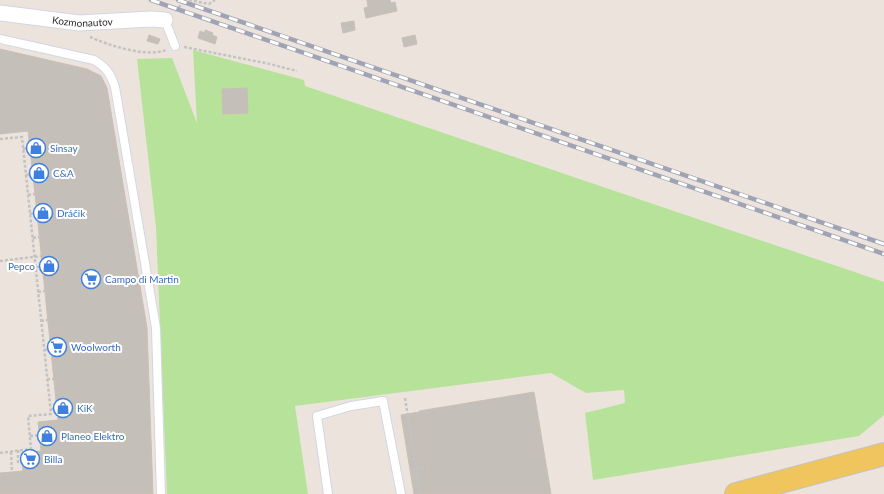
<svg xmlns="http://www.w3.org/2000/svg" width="884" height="494" viewBox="0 0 884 494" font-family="Lato,sans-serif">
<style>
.green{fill:#b6e399}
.building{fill:#c4bfb8;stroke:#c8c0b6}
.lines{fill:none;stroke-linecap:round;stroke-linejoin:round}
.service-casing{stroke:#d1d6e3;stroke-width:10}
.minor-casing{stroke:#d1d6e3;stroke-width:17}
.primary-casing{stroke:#c3c3c3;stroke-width:24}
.path{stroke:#c3c3c3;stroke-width:2.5;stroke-dasharray:3 2;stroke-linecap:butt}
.service{stroke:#fff;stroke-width:8}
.minor{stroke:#fff;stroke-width:15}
.primary{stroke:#f0c55d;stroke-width:22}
.rail-casing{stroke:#9fa3b4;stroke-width:4.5}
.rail{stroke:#fff;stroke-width:3;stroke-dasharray:9;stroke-linecap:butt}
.labels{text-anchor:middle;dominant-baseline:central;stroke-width:4;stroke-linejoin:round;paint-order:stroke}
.street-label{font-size:10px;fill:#2a2a2a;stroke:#fff}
.shop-label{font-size:10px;fill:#366cbe;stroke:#fff;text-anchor:start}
</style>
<rect width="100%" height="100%" fill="#ece4dc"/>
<path class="green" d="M193 50 304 80 305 86 884 282V415L859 436 593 480 585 413 625 403 624 390 586 393 551 373 295 406 308 494H167L156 227 137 59 172 58 197 123Z"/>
<path class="building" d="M367 0H390L391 3 395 2 397 11 366 18 364 8 368 7Z
M354 21 355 30 343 33 341 23Z
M205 30 213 33 212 35 217 37 215 44 198 38 200 31 205 33Z
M149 35 160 39 158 44 147 41Z
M415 35 417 44 404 47 402 38Z
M0 49 87 69 101 76 107 88 147 328 153 494H0V473L23 471 21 453 41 451 38 422 58 420 35 194 28 131 0 134Z
M247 88 248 113 223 114 222 89Z
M534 392 551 494H432L419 411Z
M419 412 428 467 432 494H414L401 415Z"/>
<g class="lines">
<g class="service-casing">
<path id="service" d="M165 20 175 46
M0 39 94 60C107 68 110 73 115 87L156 328 161 494
M328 494 317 416 351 406 383 401 401 494"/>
</g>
<g class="minor-casing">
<g id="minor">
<path id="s1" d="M0 13 79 23 151 19 165 20"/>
</g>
</g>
<g class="primary-casing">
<path id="primary" d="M736 494 884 454"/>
</g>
<path class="path" d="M189 0 209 4 215 0
M175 11 186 0
M90 37C108 45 147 58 166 50
M184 47 270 64 297 71
M0 139 22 137 51 414 28 416 31 449 0 453
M23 149 30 148
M26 175 33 174
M28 195 35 194
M30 214 37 213
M33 238 40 237
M0 261 41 256
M36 267H42
M38 292 45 291
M41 321 48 320
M44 350 51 349
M47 379H54
M405 398 420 494
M51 409H57
M30 436 40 435
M18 450V462H22
M11 452 12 472
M416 469 428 467"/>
<use href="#service" class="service"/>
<use href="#minor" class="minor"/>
<use href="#primary" class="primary"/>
<g class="rail-casing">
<path id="rail" d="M151 0 884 254
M178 0 884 244"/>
</g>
<use href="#rail" class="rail"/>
</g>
<defs>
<g id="shop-ring" transform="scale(1)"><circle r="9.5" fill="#fff" stroke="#3f7fe0" stroke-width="1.5"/><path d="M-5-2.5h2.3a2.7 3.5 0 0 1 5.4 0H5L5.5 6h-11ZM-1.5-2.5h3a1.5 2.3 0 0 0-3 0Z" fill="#3f7fe0"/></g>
<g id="supermarket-ring" transform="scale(1)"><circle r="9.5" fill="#fff" stroke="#3f7fe0" stroke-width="1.5"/><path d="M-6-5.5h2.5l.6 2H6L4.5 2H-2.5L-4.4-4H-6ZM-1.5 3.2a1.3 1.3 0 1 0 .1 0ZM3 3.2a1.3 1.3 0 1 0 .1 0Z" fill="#3f7fe0"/></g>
</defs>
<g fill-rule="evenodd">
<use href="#shop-ring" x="36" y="148"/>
<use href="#shop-ring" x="39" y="173"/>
<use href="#shop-ring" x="43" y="213"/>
<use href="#shop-ring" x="49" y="266"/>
<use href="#supermarket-ring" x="91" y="279"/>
<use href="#supermarket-ring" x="57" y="347"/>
<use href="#shop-ring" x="63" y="408"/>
<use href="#shop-ring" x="47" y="436"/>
<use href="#supermarket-ring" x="30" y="459"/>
</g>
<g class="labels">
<g class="street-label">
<text stroke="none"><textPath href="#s1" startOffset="83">Kozmonautov</textPath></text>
</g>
<g class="shop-label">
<text x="50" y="148">Sinsay</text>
<text x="53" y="173">C&amp;A</text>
<text x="57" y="213">Dráčik</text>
<text x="35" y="266" text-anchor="end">Pepco</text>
<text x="105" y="279">Campo di Martin</text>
<text x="71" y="347">Woolworth</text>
<text x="77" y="408">KiK</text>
<text x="61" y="436">Planeo Elektro</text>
<text x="44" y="459">Billa</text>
</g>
</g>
</svg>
